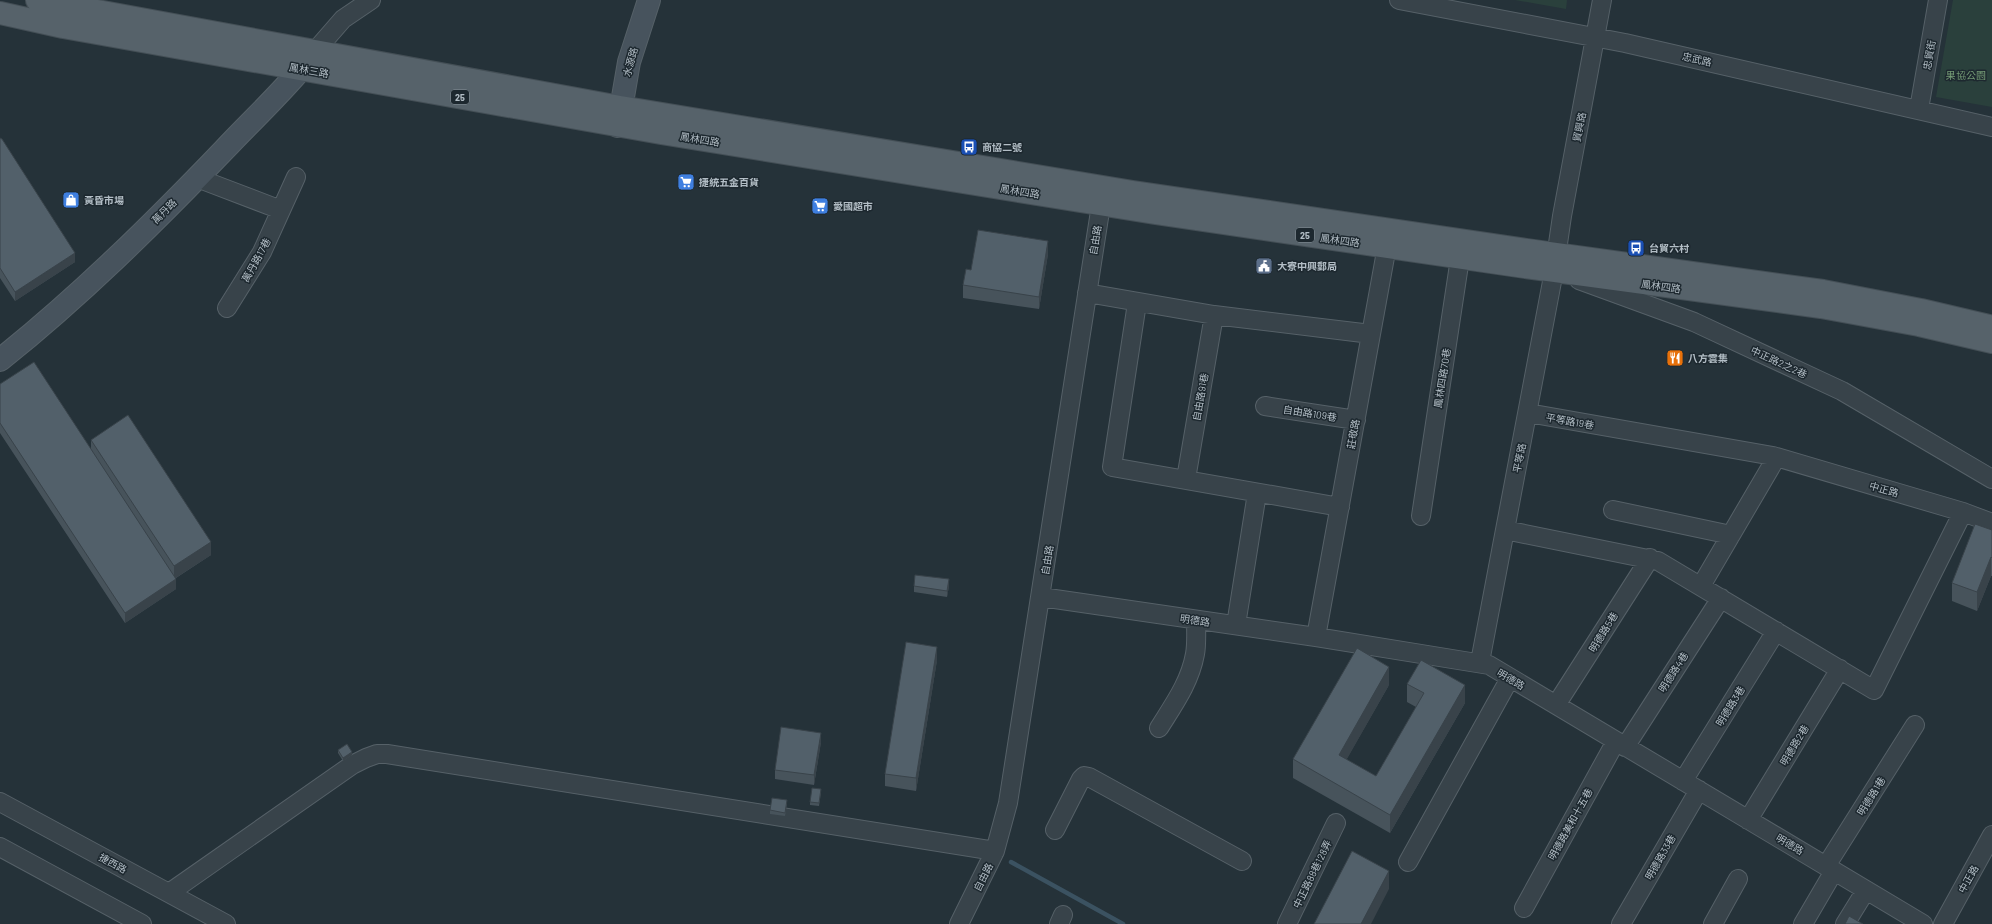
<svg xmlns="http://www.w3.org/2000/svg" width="1992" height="924" viewBox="0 0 1992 924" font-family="Barlow,'Noto Sans TC',sans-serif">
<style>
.green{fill:#2a403c}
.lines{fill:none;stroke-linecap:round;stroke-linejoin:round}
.stream{stroke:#3b5261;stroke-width:4.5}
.street-casing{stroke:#566168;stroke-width:20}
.secondary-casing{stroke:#566168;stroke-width:24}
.primary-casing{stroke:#444f56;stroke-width:24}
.street{stroke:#38434a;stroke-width:18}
.secondary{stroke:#47535d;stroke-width:22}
.primary{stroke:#56626a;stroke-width:22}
.wall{fill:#47535b}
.shaded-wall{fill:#39434a}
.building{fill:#52606a;stroke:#39434a}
.labels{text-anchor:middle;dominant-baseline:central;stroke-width:3;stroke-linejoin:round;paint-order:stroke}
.shield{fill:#1d282f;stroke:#869199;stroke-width:1}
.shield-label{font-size:9px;font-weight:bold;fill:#b3bec6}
.street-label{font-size:10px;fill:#b3bec6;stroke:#1d282f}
.park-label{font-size:10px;fill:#749a75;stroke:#1d282f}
.poi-label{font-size:10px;font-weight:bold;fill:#b3bec6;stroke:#1d282f;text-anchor:start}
</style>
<rect width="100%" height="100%" fill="#253239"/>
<path class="green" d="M1515 0H1567L1566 9Z
M1953 0H1992V107L1936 97Z"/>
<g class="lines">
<path class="stream" d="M1011 862 1123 924"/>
<g class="street-casing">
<path id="street" d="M1399 0 1625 43 1992 127
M316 50 343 19 371 0
M1919 109 1938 0
M197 178 281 210
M1579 280 1694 322 1842 391 1992 479
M1087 293 1214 315 1371 334
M1137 303 1112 467 1340 507
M227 308 262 252 296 177
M1265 406 1356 420
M1528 413 1773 456 1963 512 1992 523
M1186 479 1214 315
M1613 510 1731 535
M1421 516 1462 245
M1505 530 1658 561 1874 690 1963 512
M1701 586 1776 458
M1041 597 1316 637 1489 665 1923 924
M1236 625 1257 493
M1316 637 1389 235
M1480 662 1554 271 1562 216 1602 0
M1556 705 1650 558
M1159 728C1174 704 1190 682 1195 654 1197 643 1196 631 1196 620
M1625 747 1721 598
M1683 781 1776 631
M0 802 226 924
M1748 820 1840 669
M1055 830 1081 779 1084 776 1089 777 1242 861
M0 847 142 924
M1408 862 1510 678
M1826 866 1915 725
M169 893 352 765 366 758 377 754H387L995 851
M1524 908 1616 741
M959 924 995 851 1008 803 1103 192
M1059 924 1063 915
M1287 924 1336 823
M1621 924 1699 790
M1713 924 1738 879
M1803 924 1834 871
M1845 924 1866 890
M1943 924 1992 835"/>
</g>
<g class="secondary-casing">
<path id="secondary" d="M618 126 629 62 649 0
M0 360C80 296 153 224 224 150 253 119 285 90 311 57"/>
</g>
<g class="primary-casing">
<path id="primary" d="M37 0 620 107 1133 192 1527 250 1823 291 1921 310 1989 326
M0 13 63 27 661 133 1155 213 1525 267 1821 307 1919 325 1992 342"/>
</g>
<use href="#street" class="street"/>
<use href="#secondary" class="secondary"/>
<use href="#primary" class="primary"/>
</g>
<path class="wall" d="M0 138 75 262 15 301 0 278Z
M1048 254 1039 309 963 298V285L971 270Z
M0 384 91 449V440L211 555 176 578V589L125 623 0 433Z
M1992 530V576H1991L1977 611 1952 601V583Z
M914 586H949L947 597 914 592Z
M937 660 916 791 885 786V774Z
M1407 684 1465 703 1390 833 1293 778V759L1389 685 1346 760 1376 776 1416 707 1407 702Z
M821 742 814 785 775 779V770Z
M338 750 352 755 343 761 338 753Z
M821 792 819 806 810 805V802Z
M787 803 785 816 770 814V810Z"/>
<path class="shaded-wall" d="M1048 241V254L1039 309V297Z
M75 253V262L15 301V292Z
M211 542V555L174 579V566Z
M1991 557V576L1977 611V592Z
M176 579V589L125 623V613Z
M949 579V586L947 597V591Z
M937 647V660L916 791V778Z
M1389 667V685L1339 773V755Z
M1465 685V703L1390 833V815Z
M821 733V742L814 785V775Z
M352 752V755L343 761V758Z
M1389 871V889L1371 924H1361Z"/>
<path class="building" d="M0 138 2 139 75 253 15 292 0 268Z
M978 230 1048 241 1039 297 963 285 966 269 971 270Z
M34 362 176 579 125 613 0 423V384Z
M128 415 211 542 174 566 91 440Z
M1975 524 1992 530V558L1991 557 1977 592 1952 583Z
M915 575 949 579 947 591 914 586Z
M906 642 937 647 916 778 885 774Z
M1357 648 1389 667 1339 755 1376 776 1424 693 1407 684 1421 660 1465 685 1390 815 1293 759Z
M781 727 821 733 814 775 775 770Z
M347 744 352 752 343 758 338 750Z
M812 788 821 789 819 803 810 802Z
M772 798 787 800 785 813 770 810Z
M1352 851 1389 871 1361 924H1314Z
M1849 916 1863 924H1845Z"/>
<defs>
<g id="bus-square" transform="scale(0.9)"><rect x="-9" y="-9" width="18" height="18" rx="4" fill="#1a4fb4" stroke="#1d282f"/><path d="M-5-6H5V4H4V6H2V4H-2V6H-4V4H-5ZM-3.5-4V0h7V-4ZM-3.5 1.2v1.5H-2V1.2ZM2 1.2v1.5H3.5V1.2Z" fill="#fff"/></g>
<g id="supermarket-square" transform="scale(0.9)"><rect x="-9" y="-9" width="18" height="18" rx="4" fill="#3f7fe0" stroke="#1d282f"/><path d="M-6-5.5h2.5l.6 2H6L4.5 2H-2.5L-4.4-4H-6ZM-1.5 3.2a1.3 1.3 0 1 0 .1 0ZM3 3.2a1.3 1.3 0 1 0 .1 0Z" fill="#fff"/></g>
<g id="shop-square" transform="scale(0.9)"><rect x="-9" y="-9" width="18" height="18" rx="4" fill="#3f7fe0" stroke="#1d282f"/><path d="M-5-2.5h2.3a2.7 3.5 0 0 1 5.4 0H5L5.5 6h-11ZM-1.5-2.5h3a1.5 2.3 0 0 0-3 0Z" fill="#fff"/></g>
<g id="civic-square" transform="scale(0.9)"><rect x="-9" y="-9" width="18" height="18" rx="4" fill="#5c6f8a" stroke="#1d282f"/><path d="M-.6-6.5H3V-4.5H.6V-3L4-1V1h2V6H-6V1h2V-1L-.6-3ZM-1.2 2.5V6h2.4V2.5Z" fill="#fff"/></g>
<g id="restaurant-square" transform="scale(0.9)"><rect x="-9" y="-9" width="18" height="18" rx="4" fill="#e8710a" stroke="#1d282f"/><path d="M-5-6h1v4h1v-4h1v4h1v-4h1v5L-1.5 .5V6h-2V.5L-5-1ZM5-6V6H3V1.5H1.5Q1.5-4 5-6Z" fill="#fff"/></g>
</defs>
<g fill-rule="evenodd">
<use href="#bus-square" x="969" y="147"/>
<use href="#supermarket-square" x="686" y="182"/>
<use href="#shop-square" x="71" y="200"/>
<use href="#supermarket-square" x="820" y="206"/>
<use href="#bus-square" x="1636" y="248"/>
<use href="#civic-square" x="1264" y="266"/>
<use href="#restaurant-square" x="1675" y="358"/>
</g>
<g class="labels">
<g class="shield">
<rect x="451" y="90" width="18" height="14" rx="3"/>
<rect x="1296" y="228" width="18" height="14" rx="3"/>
</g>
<g class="shield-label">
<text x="460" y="97">25</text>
<text x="1305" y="235">25</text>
</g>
<g class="street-label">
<text transform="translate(1929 55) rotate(-80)">忠貿街</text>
<text transform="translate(1697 59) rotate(13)">忠武路</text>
<text transform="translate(630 62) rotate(-75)">水源路</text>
<text transform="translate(309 70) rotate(10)">鳳林三路</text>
<text transform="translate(1579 127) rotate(-79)">貿興路</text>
<text transform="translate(700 139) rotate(9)">鳳林四路</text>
<text transform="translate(1020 191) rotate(9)">鳳林四路</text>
<text transform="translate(164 211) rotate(-45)">萬丹路</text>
<text transform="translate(1095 240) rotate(-81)">自由路</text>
<text transform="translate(1340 240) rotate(8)">鳳林四路</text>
<text transform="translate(256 260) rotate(-61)">萬丹路17巷</text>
<text transform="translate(1661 286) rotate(8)">鳳林四路</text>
<text transform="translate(1779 362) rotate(25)">中正路2之2巷</text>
<text transform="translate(1442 378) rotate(-81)">鳳林四路70巷</text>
<text transform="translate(1200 397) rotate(-80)">自由路91巷</text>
<text transform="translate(1310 413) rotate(9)">自由路109巷</text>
<text transform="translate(1570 421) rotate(10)">平等路19巷</text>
<text transform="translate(1353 434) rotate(-80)">莊敬路</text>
<text transform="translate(1519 458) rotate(-79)">平等路</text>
<text transform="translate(1884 489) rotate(16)">中正路</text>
<text transform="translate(1047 560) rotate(-81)">自由路</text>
<text transform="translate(1195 620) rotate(8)">明德路</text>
<text transform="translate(1603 632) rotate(-58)">明德路5巷</text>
<text transform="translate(1673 672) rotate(-57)">明德路4巷</text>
<text transform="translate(1511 679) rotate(31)">明德路</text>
<text transform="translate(1730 706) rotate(-58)">明德路3巷</text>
<text transform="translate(1794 745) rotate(-59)">明德路2巷</text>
<text transform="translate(1871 796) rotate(-58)">明德路1巷</text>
<text transform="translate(1570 824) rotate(-61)">明德路美和十五巷</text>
<text transform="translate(1790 844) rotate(31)">明德路</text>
<text transform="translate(1660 857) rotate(-60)">明德路33巷</text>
<text transform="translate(113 863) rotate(28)">捷西路</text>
<text transform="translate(1312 874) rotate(-64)">中正路88巷128弄</text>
<text transform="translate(983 877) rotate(-63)">自由路</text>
<text transform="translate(1968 879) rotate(-61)">中正路</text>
</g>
<g class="park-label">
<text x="1966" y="75">果協公園</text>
</g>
<g class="poi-label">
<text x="982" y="147">商協二號</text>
<text x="699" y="182">捷統五金百貨</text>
<text x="84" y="200">黃昏市場</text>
<text x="833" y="206">愛國超市</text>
<text x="1649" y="248">台貿六村</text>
<text x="1277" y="266">大寮中興郵局</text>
<text x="1688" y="358">八方雲集</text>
</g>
</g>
</svg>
